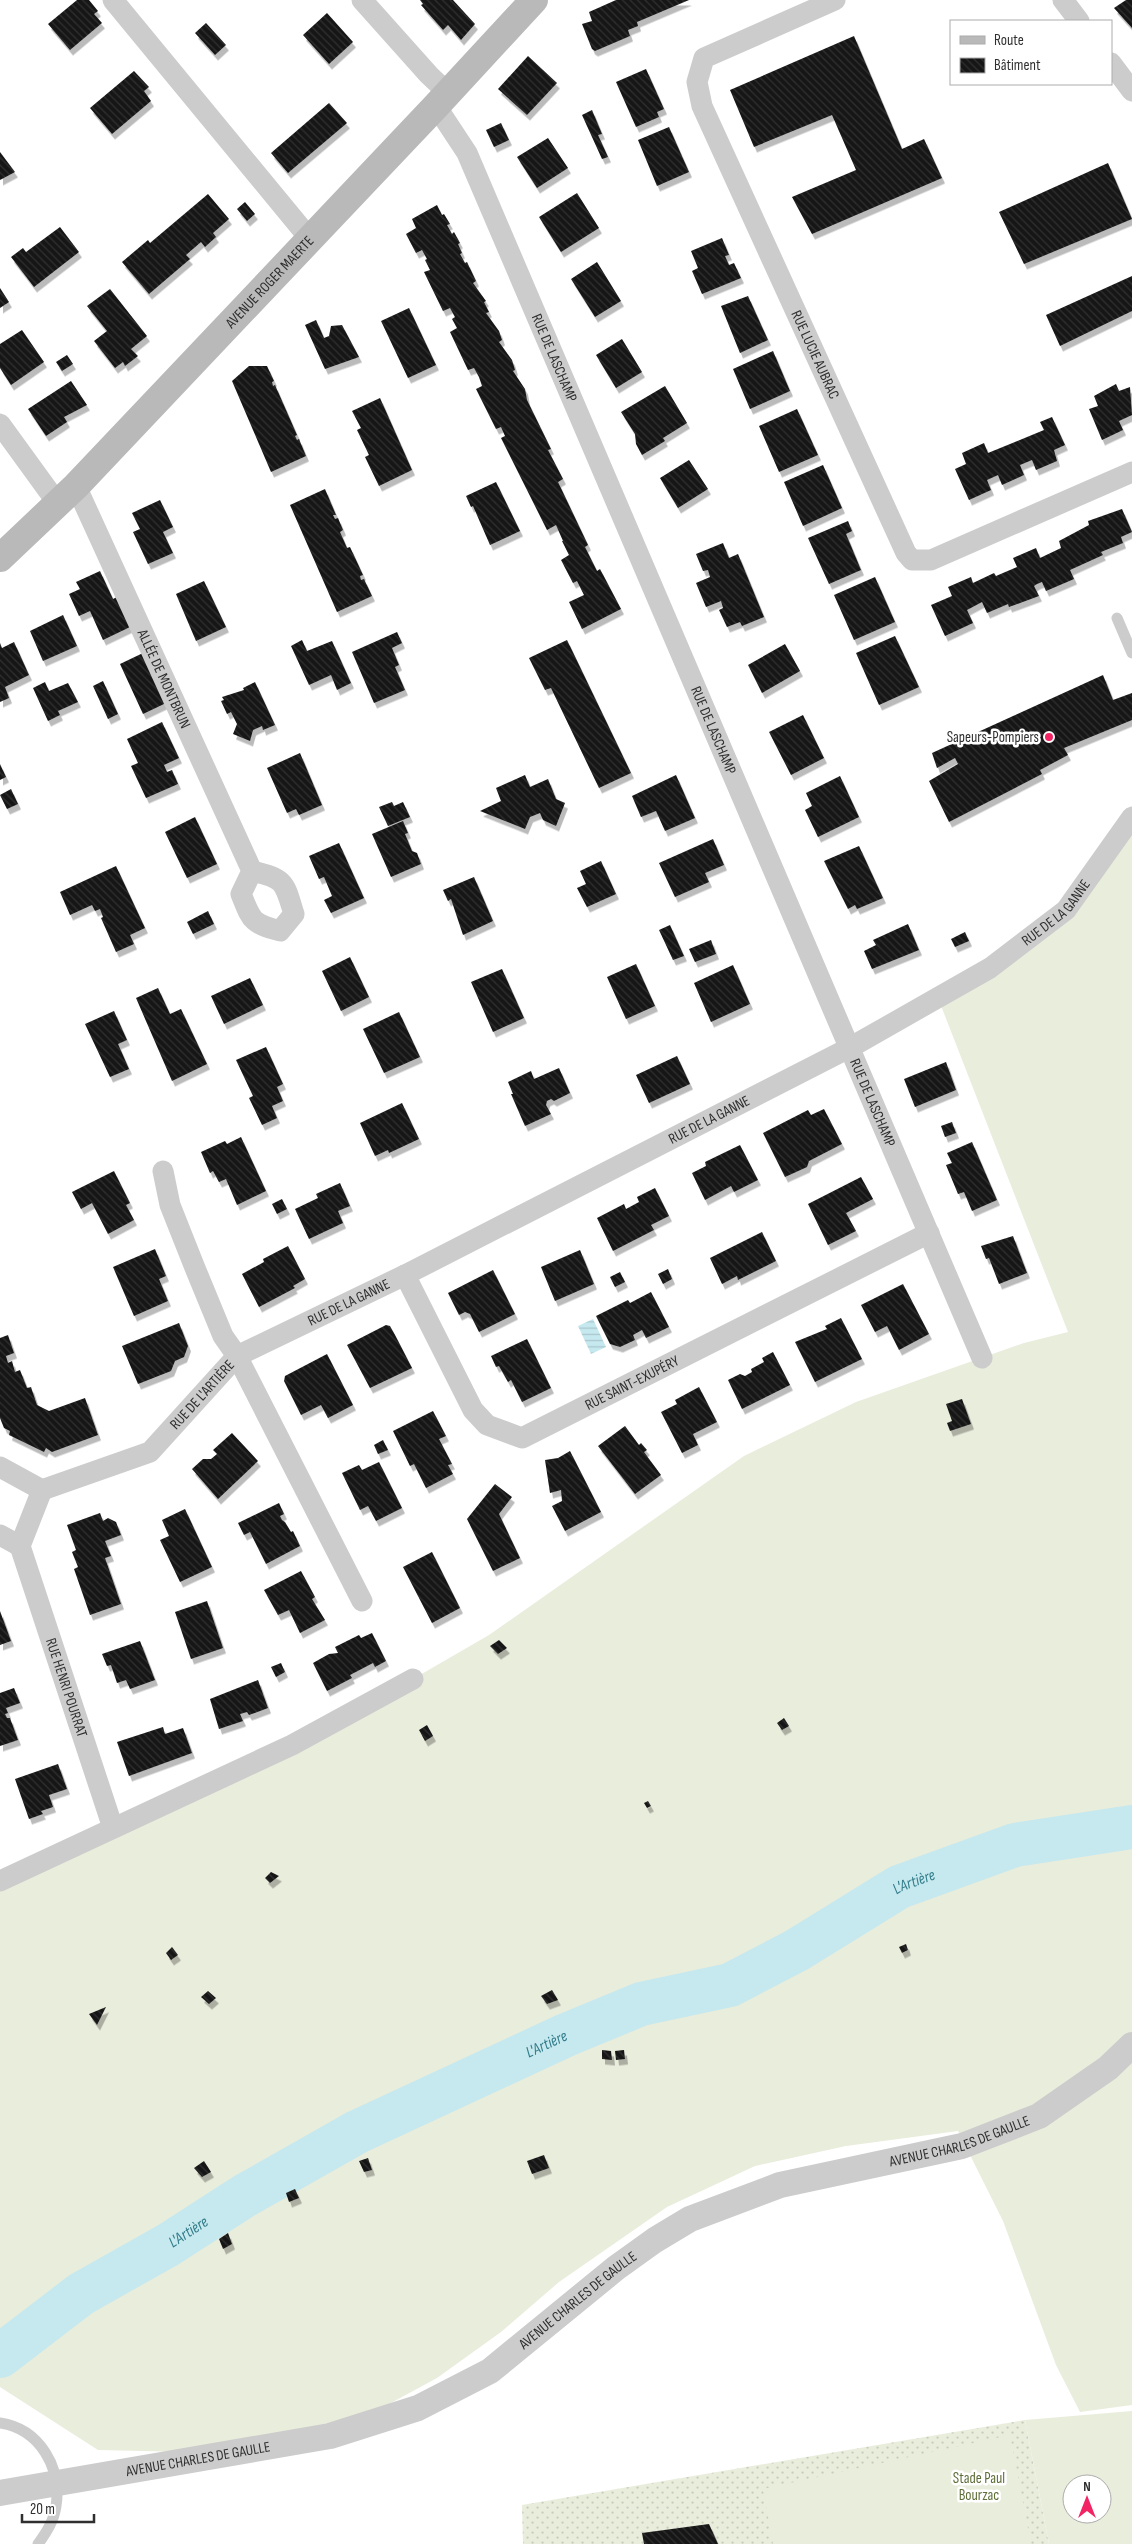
<svg xmlns="http://www.w3.org/2000/svg" width="1132" height="2544" viewBox="0 0 1132 2544" font-family="'Sofia Sans Condensed',sans-serif">
<style>
.grass{fill:url(#grass-dots)}
.garden{fill:#e9eddc;fill-rule:evenodd}
.water{fill:url(#water-rules)}
.lines{fill:none;stroke-linecap:round;stroke-linejoin:round}
.river{stroke:#c6e8ef;stroke-width:44}
.building{fill:url(#building-back-hatch);filter:url(#shadow)}
.service{stroke:#ccc;stroke-width:11}
.minor{stroke:#ccc;stroke-width:21}
.tertiary{stroke:#ccc;stroke-width:26}
.secondary{stroke:#b9b9b9;stroke-width:28}
.poi-dot{fill:#f32464;stroke:#fff;stroke-width:2}
.labels{text-anchor:middle;dominant-baseline:central;stroke-width:5;stroke-linejoin:round;paint-order:stroke}
.street-label{font-size:15px;fill:#2f2f2f;stroke:#fff}
.poi-label{font-size:15px;fill:#2f2f2f;stroke:#fff;text-anchor:end}
.park-label{font-size:15px;fill:#5e6e38;stroke:#fff}
.water-label{font-size:16px;font-style:italic;fill:#327d8a;stroke:#fff}
</style>
<defs>
<pattern id="grass-dots" width="8" height="8" patternUnits="userSpaceOnUse" patternTransform="scale(1.25)"><rect width="8" height="8" fill="#e9eddc"/><path d="M2 2h.1M6 6h.1" fill="none" stroke="#c8ccbd" stroke-width="1.8" stroke-linecap="round"/></pattern>
<pattern id="water-rules" width="6" height="5" patternUnits="userSpaceOnUse" patternTransform="scale(1.25)"><rect width="6" height="5" fill="#c6e8ef"/><path d="M0 2.5h6" fill="none" stroke="#aac7cd"/></pattern>
<pattern id="building-back-hatch" width="6" height="6" patternUnits="userSpaceOnUse" patternTransform="scale(1.25)"><rect width="6" height="6" fill="#161616"/><path d="M-1 5l2 2M0 0l6 6M5-1l2 2" fill="none" stroke="#303030"/></pattern>
<filter id="shadow"><feDropShadow dx="3" dy="5.5" stdDeviation="0" flood-color="#0004"/></filter>
</defs>
<rect width="100%" height="100%" fill="#fff"/>
<path class="grass" d="M1025 2420 1049 2544H523L522 2505Z"/>
<path class="garden" d="M1132 817V2405L1080 2412 1056 2365 1003 2221 958 2131 846 2146 755 2166 667 2207 559 2282 501 2332 437 2378 330 2436 230 2453 98 2450 0 2387V1881L413 1679 489 1635 744 1456 856 1402 1024 1343 1068 1332 938 998 1066 910Z
M1132 2411V2544H1049L1025 2420ZM1072 2484H1102V2514H1072Z
M1010 2435 1031 2544H773L763 2489Z"/>
<path class="water" d="M593 1319 606 1347 591 1354 578 1326Z"/>
<g class="lines">
<path class="river" id="s1" d="M0 2356 81 2294 168 2245 244 2196 357 2132 566 2035 641 2004 730 1985 797 1950 899 1887 1015 1845 1132 1827"/>
</g>
<path class="building" d="M77 0H89L98 11 94 14 102 23 70 50 48 24Z
M420 0H453L475 24 461 40 448 25 443 30 421 5 423 4Z
M616 0H689L637 22 638 26 628 30 630 36 595 51 592 49 582 24 592 21 589 12Z
M1126 0H1132V28L1114 8Z
M327 13 353 42 329 64 303 35Z
M206 23 226 45 215 55 195 33Z
M854 36 902 149 924 139 942 178 812 234 792 197 856 170 832 115 754 147 730 90Z
M528 56 557 83 527 115 498 89Z
M646 69 664 109 657 112 659 117 636 127 616 82Z
M134 71 149 87 144 91 151 101 112 134 90 108Z
M329 103 347 123 288 173 271 153Z
M592 110 602 134 598 135 608 157 602 159 582 115Z
M501 123 509 140 494 147 486 130Z
M669 127 689 172 657 186 638 140Z
M548 138 568 168 537 188 517 157Z
M0 152 15 172 0 180Z
M1108 163 1132 219 1024 264 999 212Z
M577 193 599 228 561 252 539 217Z
M208 194 229 219 213 233 216 237 205 247 201 242 186 255 190 259 149 294 122 262 148 240 150 243Z
M245 202 255 214 247 221 237 209Z
M437 205 442 215 444 214 450 224 447 225 452 234 454 232 460 243 458 244 462 253 460 254 465 263 467 262 476 281 473 283 486 301 484 302 489 312 486 313 499 331 502 340 499 342 512 360 515 370 513 371 525 389 527 400 551 449 548 450 563 479 558 482 588 545 585 547 597 571 600 569 621 609 582 629 569 602 584 595 577 581 573 583 561 560 569 555 562 541H563L556 525 547 530 501 438 505 436 501 427 496 429 476 389 482 386 479 377 474 368 468 370 450 332 457 328 452 319 455 317 450 308 443 311 424 272 430 270 425 260 427 259 422 250 416 253 406 234 416 228 412 219Z
M60 227 79 252 34 287 11 257 23 248 26 252Z
M722 238 729 255 725 256 729 265 734 263 741 278 702 294 692 271 698 268 691 251Z
M597 262 621 301 595 317 571 279Z
M1132 276V311L1060 346 1046 315Z
M0 288 9 302 0 308Z
M110 289 147 336 131 349 138 356 125 366 123 362 115 368 94 341 107 331 87 306Z
M748 296 768 340 740 353 721 306Z
M409 308 436 365 408 378 381 321Z
M316 320 324 338 329 336 331 326 342 325 359 357 325 369 305 325Z
M22 330 44 362 11 385 0 368V344Z
M622 339 642 372 616 388 596 355Z
M773 351 790 391 750 409 733 369Z
M67 355 73 364 62 371 56 362Z
M249 366H267L274 381 272 382 273 386 275 385 297 435 295 436 297 440 299 439 306 456 271 472 232 381Z
M71 381 87 405 64 417 67 422 46 436 28 409Z
M1116 384 1119 391 1130 387 1132 415 1119 421 1123 430 1102 440 1089 409 1098 406 1094 396Z
M665 386 687 423 663 438 665 441 642 455 636 444 635 434 621 412Z
M380 398 412 470 379 486 365 457 369 455 357 430 361 428 352 411Z
M797 409 818 455 779 472 759 426Z
M1052 417 1065 445 1054 450 1057 461 1036 470 1032 460 1020 465 1024 475 1002 485 998 475 987 480 991 490 969 500 955 469 966 464 962 453 984 443 988 453 1044 430 1040 422Z
M689 460 708 489 678 508 660 478Z
M823 465 842 508 803 526 784 482Z
M496 482 520 531 490 545 473 506 471 507 466 496Z
M325 489 336 515H333L335 519 338 518 343 530 340 532 347 548 350 547 363 575 360 576 361 580 364 579 372 596 337 612 290 505Z
M160 500 173 527 163 532 173 553 148 564 133 532 140 529 132 513Z
M1122 509 1132 532 1121 537 1123 543 1101 552 1103 555 1070 570 1074 579 1046 591 1042 582 1037 584 1034 586 1039 596 1009 607 1008 604 987 613 982 602 967 610 973 623 945 636 931 605 952 596 948 587 971 577 973 583 994 573 996 576 1017 567 1013 558 1036 548 1040 558 1061 548 1059 541 1089 525 1088 521Z
M848 521 852 531 846 534 861 570 829 584 808 538Z
M723 543 729 558 738 554 764 617 742 626 740 622 727 627 719 610 723 608 721 601 706 607 696 583 710 577 708 570 703 571 696 554Z
M100 571 113 599 117 597 130 627 103 640 90 611 79 616 69 594 80 589 76 582Z
M875 577 895 622 854 640 834 595Z
M204 581 226 627 196 641 176 594Z
M63 615 77 646 43 661 30 631Z
M397 632 402 643 392 648 399 665 395 667 405 690 374 703 352 652Z
M895 636 919 687 879 705 856 653Z
M302 640 307 651 332 641 351 683 337 690 331 675 309 685 291 646Z
M567 640 631 773 599 788 551 688 545 690 529 658Z
M14 642 29 675 5 687 9 698 0 702V643L2 648Z
M785 644 800 671 762 693 748 665Z
M143 653 166 703 143 714 120 664Z
M1103 675 1113 700 1132 693V720L1064 748 1068 755 1040 770 1042 774 949 822 929 781 958 764 955 758 937 768 932 753Z
M103 681 118 714 108 719 93 686Z
M45 682 49 691 68 683 78 702 58 711 60 715 48 721 33 688Z
M255 682 275 725 263 730 262 726 253 730 250 741 233 734 237 724 231 712 227 714 221 701 224 700 222 697 244 690 243 688Z
M803 715 824 758 791 775 769 732Z
M162 722 179 758 164 765 167 772 172 770 178 784 146 798 131 766 138 763 127 739Z
M300 753 322 805 299 815 296 809 287 813 267 768Z
M0 764 6 777 0 780Z
M525 775 530 787 548 779 556 799 565 803 556 826 543 820 540 813 530 817 525 829 480 811 501 801 496 788Z
M676 775 695 818 665 831 656 811 641 817 632 796Z
M840 776 859 817 818 837 805 810 812 806 806 793Z
M11 789 18 804 7 809 0 795Z
M392 802 394 806 403 802 410 817 388 826 379 807Z
M195 817 217 864 187 878 165 832Z
M403 821 408 833 405 834 412 851 417 853 421 864 391 877 372 834Z
M713 839 724 865 705 873 709 882 675 897 659 863Z
M339 843 364 898 331 913 324 900 332 896 324 877 319 879 309 856Z
M859 846 883 898 857 909 855 905 848 909 824 861Z
M601 861 616 894 587 907 577 888 586 884 580 871Z
M116 866 145 928 130 935 134 944 116 952 101 918 103 917 100 909 95 911 92 905 70 915 60 892Z
M474 877 493 921 463 935 451 899 448 901 443 890Z
M208 911 214 924 193 934 187 922Z
M908 924 919 950 872 969 864 951 876 945 873 940Z
M670 925 684 956 673 960 659 930Z
M965 932 969 941 955 947 951 939Z
M711 940 716 954 695 962 689 949Z
M350 957 369 997 341 1011 322 971Z
M636 964 655 1006 626 1019 607 977Z
M733 965 750 1004 711 1022 694 983Z
M502 969 524 1018 493 1032 471 982Z
M250 978 263 1005 224 1024 211 996Z
M158 988 170 1014 181 1009 207 1064 172 1081 136 998Z
M114 1011 127 1040 118 1044 129 1069 110 1077 85 1024Z
M399 1012 420 1057 384 1073 363 1029Z
M266 1047 283 1084 277 1087 283 1101 272 1106 277 1118 262 1125 249 1098 253 1096 236 1060Z
M677 1056 690 1084 649 1103 636 1075Z
M946 1062 956 1090 915 1107 904 1079Z
M559 1068 570 1093 554 1101 551 1099 547 1101 546 1105 551 1114 525 1126 511 1094H513L508 1082 531 1071 534 1079Z
M402 1103 419 1139 389 1153 388 1150 375 1156 360 1123Z
M824 1109 842 1144 809 1161 807 1167 785 1177 763 1133 808 1110 811 1115Z
M952 1122 956 1133 945 1137 941 1126Z
M241 1137 266 1191 237 1205 226 1179 219 1182 213 1171 210 1173 201 1152 225 1141 227 1144Z
M972 1142 997 1200 972 1211 964 1192 958 1194 946 1165 952 1163 947 1153Z
M740 1145 758 1180 734 1192 731 1186 705 1200 692 1173 706 1166 705 1162Z
M114 1171 130 1203 126 1205 134 1220 108 1234 92 1203 81 1209 72 1192Z
M861 1177 873 1199 846 1213 856 1231 828 1245 808 1204Z
M340 1183 350 1206 338 1211 343 1223 309 1239 295 1209 318 1198 316 1194Z
M655 1188 669 1216 651 1225 654 1230 613 1251 597 1218 624 1204 626 1209 639 1202 637 1197Z
M282 1199 287 1209 277 1214 272 1204Z
M762 1232 776 1261 738 1280 737 1276 722 1284 710 1258Z
M1013 1236 1027 1273 999 1284 989 1258 986 1259 981 1246Z
M288 1246 305 1279 293 1286 295 1288 259 1307 242 1274 264 1262 263 1259Z
M155 1249 166 1276 159 1279 168 1301 134 1316 113 1267Z
M580 1250 594 1284 555 1301 541 1267Z
M668 1269 672 1279 663 1284 658 1274Z
M493 1270 515 1314 479 1332 470 1314 465 1312 459 1315 448 1293Z
M620 1272 625 1282 615 1287 610 1277Z
M903 1284 929 1334 899 1350 887 1326 875 1332 861 1305Z
M651 1292 669 1327 646 1338 642 1330 633 1335 635 1340 620 1347 610 1344 596 1316 628 1300 630 1303Z
M841 1318 862 1359 815 1382 795 1342 827 1329 825 1326Z
M179 1323 188 1346 184 1357 175 1361 171 1371 138 1384 122 1346Z
M386 1325 390 1326 395 1335 412 1368 370 1388 347 1345Z
M8 1335 14 1353 6 1356 8 1363 12 1361 15 1372 20 1370 27 1388 31 1387 37 1405 49 1411 85 1398 98 1435 52 1452 46 1448 44 1452 9 1435 10 1431 4 1428 0 1418V1338Z
M527 1339 551 1388 522 1402 511 1380 508 1382 499 1366 496 1367 491 1356Z
M773 1352 790 1385 742 1409 728 1380 740 1374 745 1376 752 1372 751 1369 764 1362 762 1358Z
M327 1354 353 1405 328 1418 321 1405 301 1415 284 1381 285 1376Z
M699 1387 717 1422 693 1434 698 1445 682 1453 661 1412 677 1404 675 1400Z
M962 1399 971 1424 950 1431 947 1423 952 1421 946 1404Z
M433 1411 446 1436 439 1439 452 1464 448 1465 453 1474 426 1488 414 1464 410 1466 393 1431Z
M625 1426 639 1445 641 1443 647 1450 644 1452 661 1475 635 1494 598 1446Z
M232 1433 258 1461 218 1499 192 1469 203 1459H211L217 1454 213 1450Z
M383 1440 388 1450 378 1454 374 1445Z
M570 1451 601 1512 565 1531 552 1506 562 1501 561 1490 550 1493 545 1460 558 1458Z
M379 1462 402 1508 376 1521 368 1506 360 1510 342 1473 359 1465 362 1470Z
M495 1484 512 1497 499 1514 520 1558 493 1571 467 1519Z
M279 1503 284 1514 280 1516 282 1520 285 1522 291 1532 293 1531 300 1546 266 1564 250 1532 244 1535 238 1523Z
M185 1509 212 1567 180 1582 160 1540 169 1536 162 1520Z
M100 1513 103 1521 108 1518 116 1522 121 1535 105 1541 111 1556 105 1558 121 1604 90 1615 74 1569 78 1567 72 1552 76 1550 67 1525Z
M432 1552 460 1608 432 1623 403 1567Z
M301 1571 315 1597 312 1599 325 1620 300 1633 289 1610 278 1615 264 1590Z
M207 1601 223 1648 191 1659 175 1612Z
M0 1611 11 1641 0 1645Z
M372 1633 386 1661 375 1667 373 1663 350 1675 352 1678 327 1691 313 1663 329 1654 338 1653 335 1647 359 1635 361 1638Z
M499 1640 507 1648 498 1654 490 1646Z
M140 1641 155 1680 130 1689 126 1680 117 1683 111 1665 107 1666 102 1654Z
M281 1663 285 1672 276 1677 271 1667Z
M258 1680 268 1708 249 1715 247 1712 240 1714 243 1721 219 1729 210 1699Z
M14 1688 20 1703 6 1708 8 1713 5 1714 7 1718H10L18 1740 0 1746V1693Z
M784 1718 789 1726 782 1730 777 1723Z
M427 1725 433 1736 425 1741 419 1730Z
M163 1727 165 1734 183 1728 192 1753 129 1776 117 1742Z
M58 1764 67 1789 49 1795 53 1807 41 1811 43 1814 29 1819 15 1779Z
M648 1801 651 1806 647 1808 644 1803Z
M271 1872 279 1876 270 1883 265 1878Z
M906 1944 908 1950 902 1953 899 1947Z
M172 1947 178 1955 171 1960 166 1953Z
M552 1990 558 2000 547 2004 541 1996Z
M208 1991 216 1998 209 2004 201 1997Z
M106 2007 97 2025 89 2014Z
M602 2050 611 2051 612 2060 602 2059Z
M624 2050 625 2059 616 2060 615 2051Z
M544 2155 549 2168 532 2174 527 2161Z
M368 2158 372 2170 364 2172 359 2161Z
M204 2161 211 2172 202 2177 194 2168Z
M295 2189 299 2198 289 2202 286 2193Z
M228 2233 232 2244 223 2249 219 2239Z
M709 2524 718 2544H644L642 2533Z"/>
<g class="lines">
<path class="service" d="M1117 618 1132 653
M0 2423C40 2429 62 2468 56 2506 54 2521 46 2533 38 2544"/>
<g class="minor">
<path d="M113 0 310 239"/>
<path d="M362 0 429 75 448 93"/>
<path id="s2" d="M835 0 704 58 697 82 702 106 906 553 912 560H931L1132 472"/>
<path d="M1063 0 1079 21"/>
<path d="M1111 63 1132 91"/>
<path id="s3" d="M436 106 467 153 982 1358"/>
<path d="M0 424 58 504"/>
<path id="s4" d="M76 486 252 871 241 894C252 921 251 923 280 931L294 914C284 882 286 879 252 871"/>
<path d="M163 1171 170 1205 195 1268 223 1336 237 1356 362 1601"/>
<path id="s5" d="M405 1275 473 1410 487 1425 522 1438 929 1233"/>
<path d="M0 1467 42 1490 20 1546 0 1535"/>
<path id="s6" d="M42 1490 150 1452 237 1356 405 1275 851 1047 990 968 1066 910 1132 817"/>
<path id="s7" d="M20 1546 113 1828"/>
<path d="M0 1881 292 1745 413 1679"/>
</g>
<path class="tertiary" id="s8" d="M0 2493 330 2436 418 2408 490 2371 616 2268 655 2240 690 2219 780 2185 962 2146 1039 2116 1108 2068 1132 2045"/>
<path class="secondary" id="s9" d="M0 558 76 486 436 106 534 0"/>
</g>
<circle class="poi-dot" cx="1049" cy="737" r="5"/>
<g class="labels">
<g class="street-label">
<text stroke="none"><textPath href="#s9" startOffset="386">AVENUE ROGER MAERTE</textPath></text>
<text stroke="none"><textPath href="#s2" startOffset="466">RUE LUCIE AUBRAC</textPath></text>
<text stroke="none"><textPath href="#s3" startOffset="279">RUE DE LASCHAMP</textPath></text>
<text stroke="none"><textPath href="#s4" startOffset="212">ALLÉE DE MONTBRUN</textPath></text>
<text stroke="none"><textPath href="#s3" startOffset="684">RUE DE LASCHAMP</textPath></text>
<text stroke="none"><textPath href="#s6" startOffset="1178">RUE DE LA GANNE</textPath></text>
<text stroke="none"><textPath href="#s3" startOffset="1089">RUE DE LASCHAMP</textPath></text>
<text stroke="none"><textPath href="#s6" startOffset="772">RUE DE LA GANNE</textPath></text>
<text stroke="none"><textPath href="#s6" startOffset="368">RUE DE LA GANNE</textPath></text>
<text stroke="none"><textPath href="#s5" startOffset="332">RUE SAINT-EXUPÉRY</textPath></text>
<text stroke="none"><textPath href="#s6" startOffset="192">RUE DE L'ARTIÈRE</textPath></text>
<text stroke="none"><textPath href="#s7" startOffset="149">RUE HENRI POURRAT</textPath></text>
<text stroke="none"><textPath href="#s8" startOffset="1041">AVENUE CHARLES DE GAULLE</textPath></text>
<text stroke="none"><textPath href="#s8" startOffset="621">AVENUE CHARLES DE GAULLE</textPath></text>
<text stroke="none"><textPath href="#s8" startOffset="201">AVENUE CHARLES DE GAULLE</textPath></text>
</g>
<g class="poi-label">
<text x="1039" y="737">Sapeurs-Pompiers</text>
</g>
<g class="park-label">
<text x="979" y="2478">Stade Paul<tspan x="979" dy="17">Bourzac</tspan></text>
</g>
<g class="water-label">
<text stroke="none"><textPath href="#s1" startOffset="1036">L'Artière</textPath></text>
<text stroke="none"><textPath href="#s1" startOffset="631">L'Artière</textPath></text>
<text stroke="none"><textPath href="#s1" startOffset="226">L'Artière</textPath></text>
</g>
</g>
<rect x="950" y="20" width="162" height="65" fill="#ffffff" stroke="#acacac"/>
<rect x="960" y="36" width="25" height="8" fill="#b9b9b9" stroke="#acacac"/>
<text x="994" y="45" font-size="15" fill="#2f2f2f">Route</text>
<rect x="960" y="58" width="25" height="15" fill="url(#building-back-hatch)" stroke="#acacac"/>
<text x="994" y="70" font-size="15" fill="#2f2f2f">Bâtiment</text>
<g transform="translate(1087 2499)"><circle r="24" fill="#ffffff" stroke="#acacac"/>
<path d="M0-4L9 19L0 12L-9 19Z" fill="#f32464"/>
<text y="-8" font-size="14" font-weight="bold" text-anchor="middle" fill="#2f2f2f">N</text>
</g>
<path d="M22 2514v8h72v-8" fill="none" stroke="#2f2f2f" stroke-width="2.5"/>
<text x="30" y="2514" font-size="15" fill="#2f2f2f" stroke="#ffffff" stroke-width="4" paint-order="stroke">20 m</text>
</svg>
